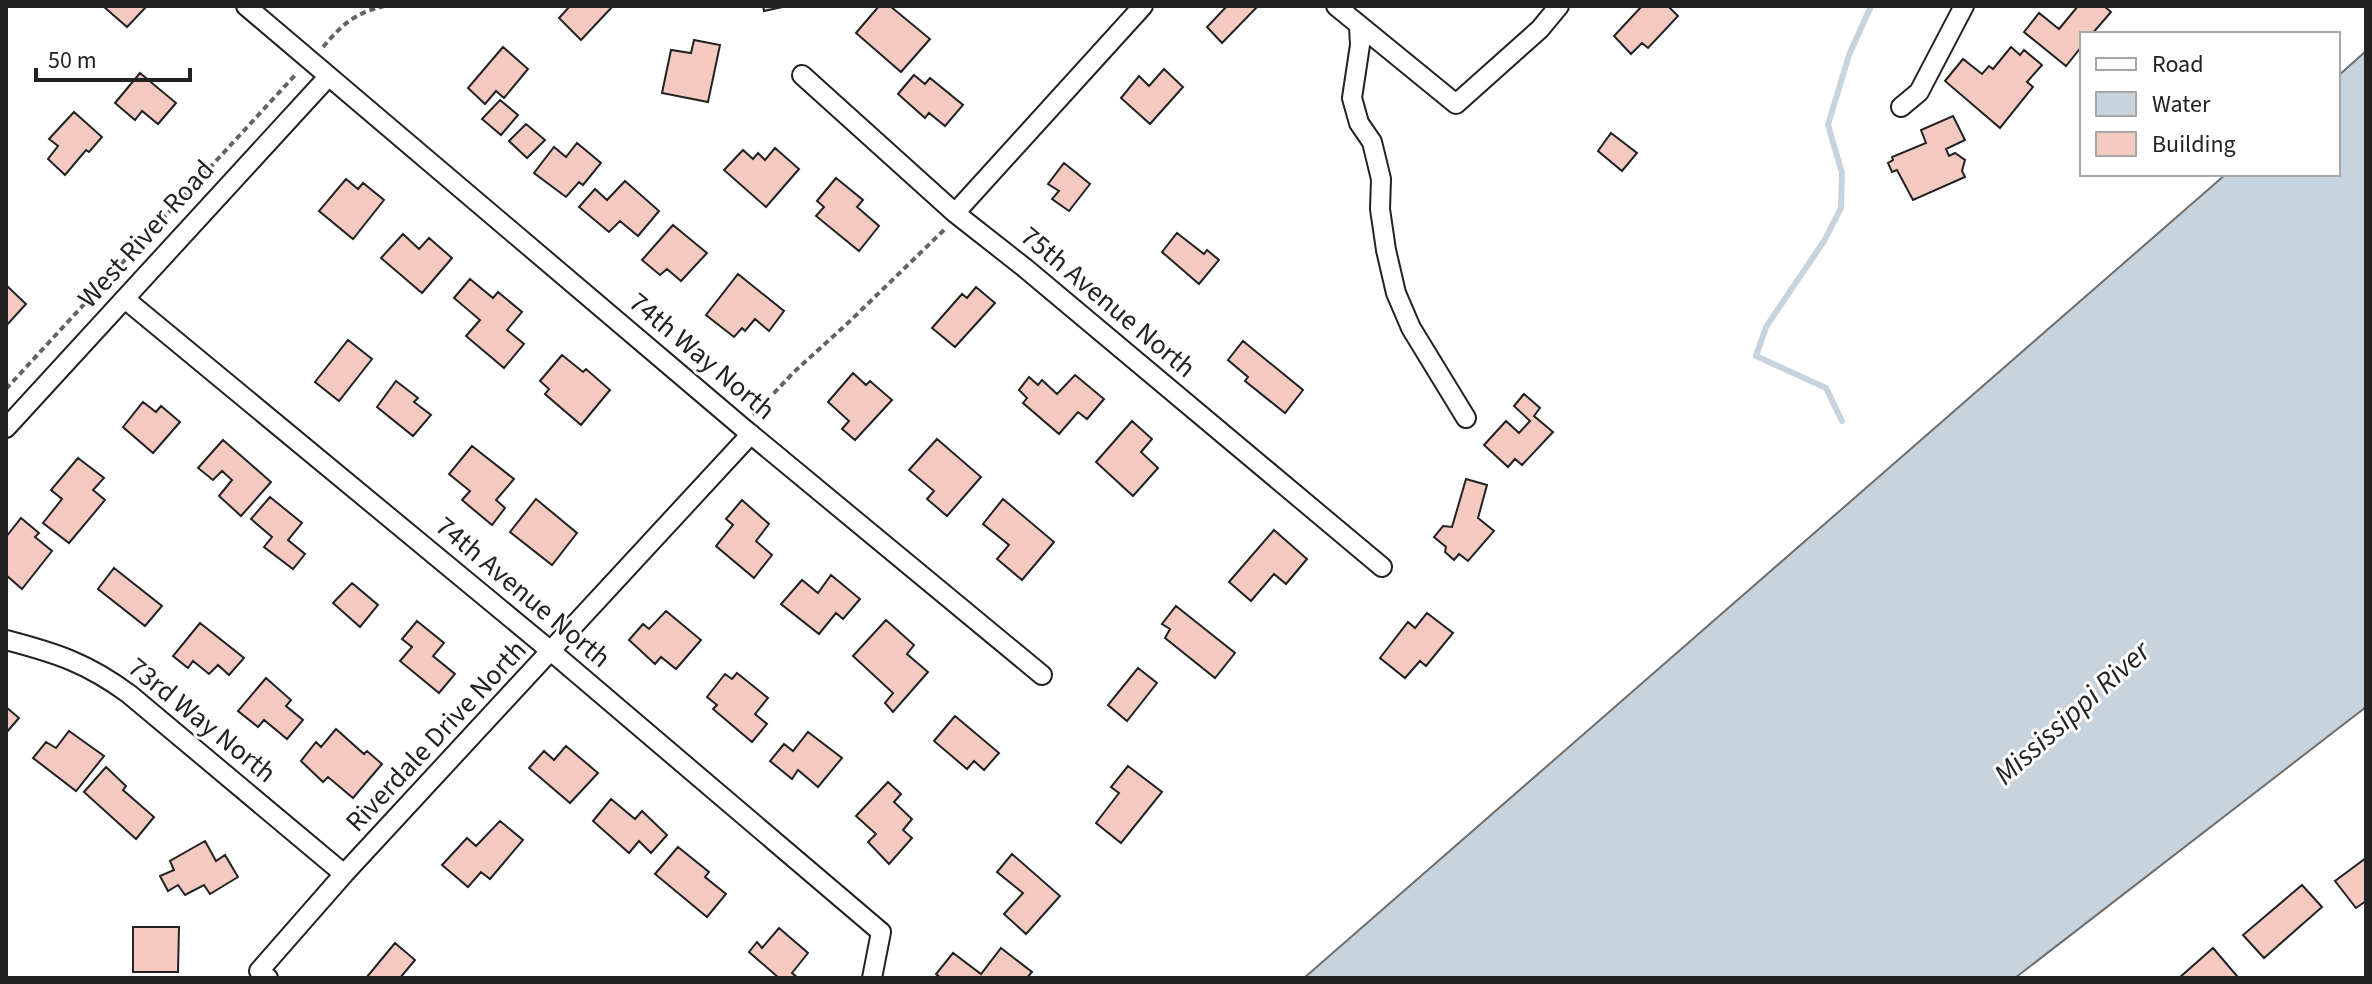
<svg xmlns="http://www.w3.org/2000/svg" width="2372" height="984" viewBox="0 0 2372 984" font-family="'Source Sans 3',sans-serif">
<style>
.water{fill:#c7d3dd;stroke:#6f6f6f;stroke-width:2}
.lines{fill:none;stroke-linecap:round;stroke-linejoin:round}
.stream{stroke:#c7d3dd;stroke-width:6}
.building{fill:#f3c9c0;stroke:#222;stroke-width:2}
.minor-casing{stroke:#222;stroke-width:22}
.path{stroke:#646464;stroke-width:4;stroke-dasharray:6 4;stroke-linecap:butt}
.minor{stroke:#fff;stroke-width:18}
.labels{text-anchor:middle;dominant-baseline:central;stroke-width:6;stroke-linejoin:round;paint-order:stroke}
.street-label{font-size:28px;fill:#222;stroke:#fff}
.water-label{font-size:30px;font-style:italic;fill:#222;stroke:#fff}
</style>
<rect width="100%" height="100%" fill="#fff"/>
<path class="water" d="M2366 51V707L2015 978H1304L2226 174H2338V76Z"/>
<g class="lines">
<path class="stream" d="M1842 421 1826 388 1756 356 1766 327 1824 241 1841 208 1842 173 1828 125 1849 55 1871 6"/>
</g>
<path class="building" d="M103 6H143L145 8 127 27Z
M570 6H613L581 40 559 18Z
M763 6H787L764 11Z
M879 6H890L930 39 901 72 856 33Z
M1227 6H1258L1222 43 1207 27Z
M1642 6H1668L1678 16 1648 48 1642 43 1631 54 1614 36Z
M2078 6H2104L2111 12 2092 34H2082V46L2066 66 2024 32 2039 13 2059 29Z
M694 40 720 45 708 102 662 93 671 50 691 53Z
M503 47 528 69 504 98 496 91 485 104 468 88Z
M2011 47 2020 55 2024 50 2042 65 2027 82 2033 87 2000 128 1945 81 1963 59 1982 74 1989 66 1993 69Z
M1164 69 1183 87 1150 124 1121 98 1139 76 1149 86Z
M140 73 176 103 158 124 142 111 135 120 115 103Z
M914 75 925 84 930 78 963 105 945 126 929 113 925 118 898 94Z
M500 100 518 115 501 135 482 119Z
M74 112 102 137 89 152 86 150 65 175 48 159 58 146 49 139Z
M1953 116 1965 140 1946 149 1949 156 1955 153 1965 160 1962 171 1965 177 1913 200 1897 170 1892 172 1888 163 1893 160 1892 157 1926 143 1921 130Z
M526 124 545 140 527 158 509 141Z
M1611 133 1637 153 1622 171 1598 151Z
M577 143 601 163 583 185 579 182 566 197 534 173 554 147 566 157Z
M775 148 799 169 766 207 724 170 743 150 753 159 758 153 765 160Z
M1064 163 1090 184 1069 211 1052 199 1059 191 1048 184Z
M836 178 863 200 857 207 879 226 859 251 816 216 824 207 817 201Z
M346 179 358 189 363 183 384 200 353 239 319 211Z
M625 181 659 211 638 236 620 221 609 232 579 207 595 189 607 200Z
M673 225 707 253 681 281 667 269 660 275 642 260Z
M1177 233 1204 254 1207 250 1219 260 1199 284 1162 252Z
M403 234 419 249 429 238 452 258 422 293 381 258Z
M738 274 784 311 769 331 755 319 745 331 742 328 734 337 706 315Z
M470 279 493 298 498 292 522 312 507 330 524 344 504 368 466 336 480 320 454 298Z
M6 285 26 304 6 326Z
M976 287 995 303 955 347 932 328 962 294 967 298Z
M348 340 372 359 339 401 315 382Z
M1243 341 1303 390 1285 413 1245 381 1248 377 1228 360Z
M562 355 583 372 586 369 610 390 581 425 545 394 549 389 540 381Z
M853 373 866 385 870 381 892 400 855 440 842 429 849 421 828 402Z
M1075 375 1104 399 1087 419 1078 412 1059 434 1023 403 1027 398 1019 390 1029 377 1038 385 1042 380 1057 394Z
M396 381 418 398 414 402 431 415 413 436 377 407Z
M1524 394 1540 408 1534 416 1553 432 1522 465 1515 459 1508 467 1484 445 1506 421 1519 433 1530 421 1514 406Z
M143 402 156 412 161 406 180 422 153 453 123 427Z
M1132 421 1152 439 1141 452 1158 468 1133 496 1096 462Z
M937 439 981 477 947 516 927 499 934 491 909 470Z
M223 440 271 482 241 516 219 496 232 480 222 471 213 480 198 468Z
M472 446 514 479 496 500 505 508 492 525 462 500 470 491 449 474Z
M78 458 104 478 93 490 105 500 69 543 43 523 62 499 51 490Z
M1466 479 1487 485 1478 518 1494 531 1468 561 1459 554 1454 560 1445 552 1446 547 1434 537 1443 526 1452 527Z
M270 497 302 523 288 540 305 554 293 569 264 547 272 537 251 519Z
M536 499 577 533 552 565 510 532Z
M1003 499 1054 542 1022 580 997 559 1009 545 983 524Z
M742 500 769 524 756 541 772 555 754 578 716 546 733 525 726 519Z
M21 518 39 533 35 537 52 551 22 589 6 575V537Z
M1274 530 1307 559 1286 584 1274 574 1251 601 1229 582Z
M114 568 162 606 145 626 98 589Z
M831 575 860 599 843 619 836 613 819 634 781 604 802 580 818 593Z
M352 583 378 605 360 627 333 603Z
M1176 606 1235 653 1215 678 1165 638 1170 629 1162 624Z
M666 611 701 640 676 669 661 657 655 664 629 640 643 624 649 629Z
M1427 613 1453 633 1426 666 1420 661 1405 678 1380 658 1408 622 1415 628Z
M886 620 914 645 907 654 928 672 893 712 885 703 893 693 853 656Z
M417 621 444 643 433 656 455 674 439 693 400 661 412 647 402 639Z
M200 623 244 658 229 675 218 665 209 674 193 661 188 668 173 656Z
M1138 668 1157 683 1127 721 1108 705Z
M737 673 768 698 755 714 767 724 752 742 713 709 717 705 707 697 725 674 732 679Z
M266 678 291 700 286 706 303 720 287 739 264 720 258 727 238 711Z
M6 707 19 718 6 733Z
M955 716 999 753 984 770 974 761 967 769 934 741Z
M336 729 364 754 367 751 382 764 353 798 328 777 323 782 301 761 316 742 321 747Z
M69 731 104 756 76 791 33 758 46 742 56 748Z
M808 732 842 758 818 787 798 770 792 779 770 761 784 744 793 751Z
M566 746 598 773 570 803 529 768 544 751 554 760Z
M1128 766 1162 792 1121 843 1096 823 1119 793 1111 787Z
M106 767 126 786 123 790 154 817 136 839 84 792Z
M888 782 901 794 894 802 912 819 903 830 912 838 889 864 868 842 876 834 856 816Z
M611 799 635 819 642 811 667 835 651 853 639 841 629 853 593 821Z
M500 821 523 840 490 879 481 872 468 887 442 865 467 838 476 846Z
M205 841 216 861 225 855 238 877 210 894 204 885 185 895 178 885 168 891 160 876 174 870 170 861Z
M678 847 709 872 705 877 726 894 707 917 655 874Z
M1012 854 1060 896 1026 934 1004 914 1023 893 997 872Z
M2366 858V901L2356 908 2335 881Z
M2302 885 2322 907 2264 958 2243 935Z
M133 927H179L178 972H133Z
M779 928 808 953 792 973 798 978H779L749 952 757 942 762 948Z
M395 943 415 960 400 978H366Z
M1001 948 1032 972 1027 978H941L936 974 953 953 981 974Z
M2213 948 2237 976 2235 978H2179Z"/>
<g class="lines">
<g class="minor-casing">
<path id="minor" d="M246 6 742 427 1042 675
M1336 6 1456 104 1540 29 1559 6
M1359 26 1360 45 1352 98 1359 123 1372 142 1381 179 1380 209 1386 250 1396 293 1411 328 1466 418
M802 75 955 213 1025 268 1382 567
M1901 107 1919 92 1964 6
M955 213 1143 6
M125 299 552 652 881 932 872 978
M6 428 328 77
M6 640C56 653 87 663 129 694L344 874
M268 978 259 971 344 874 751 434"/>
</g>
<path class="path" d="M323 47C343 24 353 14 384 6
M6 389 297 73
M753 415 794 372 850 321 945 229"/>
<use href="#minor" class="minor"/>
</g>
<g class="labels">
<g class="street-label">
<text transform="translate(146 234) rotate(-48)">West River Road</text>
<text transform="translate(1108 302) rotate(40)">75th Avenue North</text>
<text transform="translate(702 356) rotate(40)">74th Way North</text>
<text transform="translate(523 592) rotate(40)">74th Avenue North</text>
<text transform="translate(202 720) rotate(39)">73rd Way North</text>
<text transform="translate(436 736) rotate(-47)">Riverdale Drive North</text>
</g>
<g class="water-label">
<text transform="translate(2072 713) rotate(-42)">Mississippi River</text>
</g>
</g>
<rect width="2372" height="984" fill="none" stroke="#222222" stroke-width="16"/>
<rect x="2080" y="32" width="260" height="144" fill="#ffffff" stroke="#a7a7a7" stroke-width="2"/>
<rect x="2096" y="58" width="40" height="12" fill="#ffffff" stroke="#a7a7a7" stroke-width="2"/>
<text x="2152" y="72" font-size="24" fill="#222222">Road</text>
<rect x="2096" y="92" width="40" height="24" fill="#c7d3dd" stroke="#a7a7a7" stroke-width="2"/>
<text x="2152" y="112" font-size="24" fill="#222222">Water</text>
<rect x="2096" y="132" width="40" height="24" fill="#f3c9c0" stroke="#a7a7a7" stroke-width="2"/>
<text x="2152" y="152" font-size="24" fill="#222222">Building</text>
<path d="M36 68v12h154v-12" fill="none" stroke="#222222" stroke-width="4"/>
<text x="48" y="68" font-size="24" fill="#222222" stroke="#ffffff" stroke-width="6" paint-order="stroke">50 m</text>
</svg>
